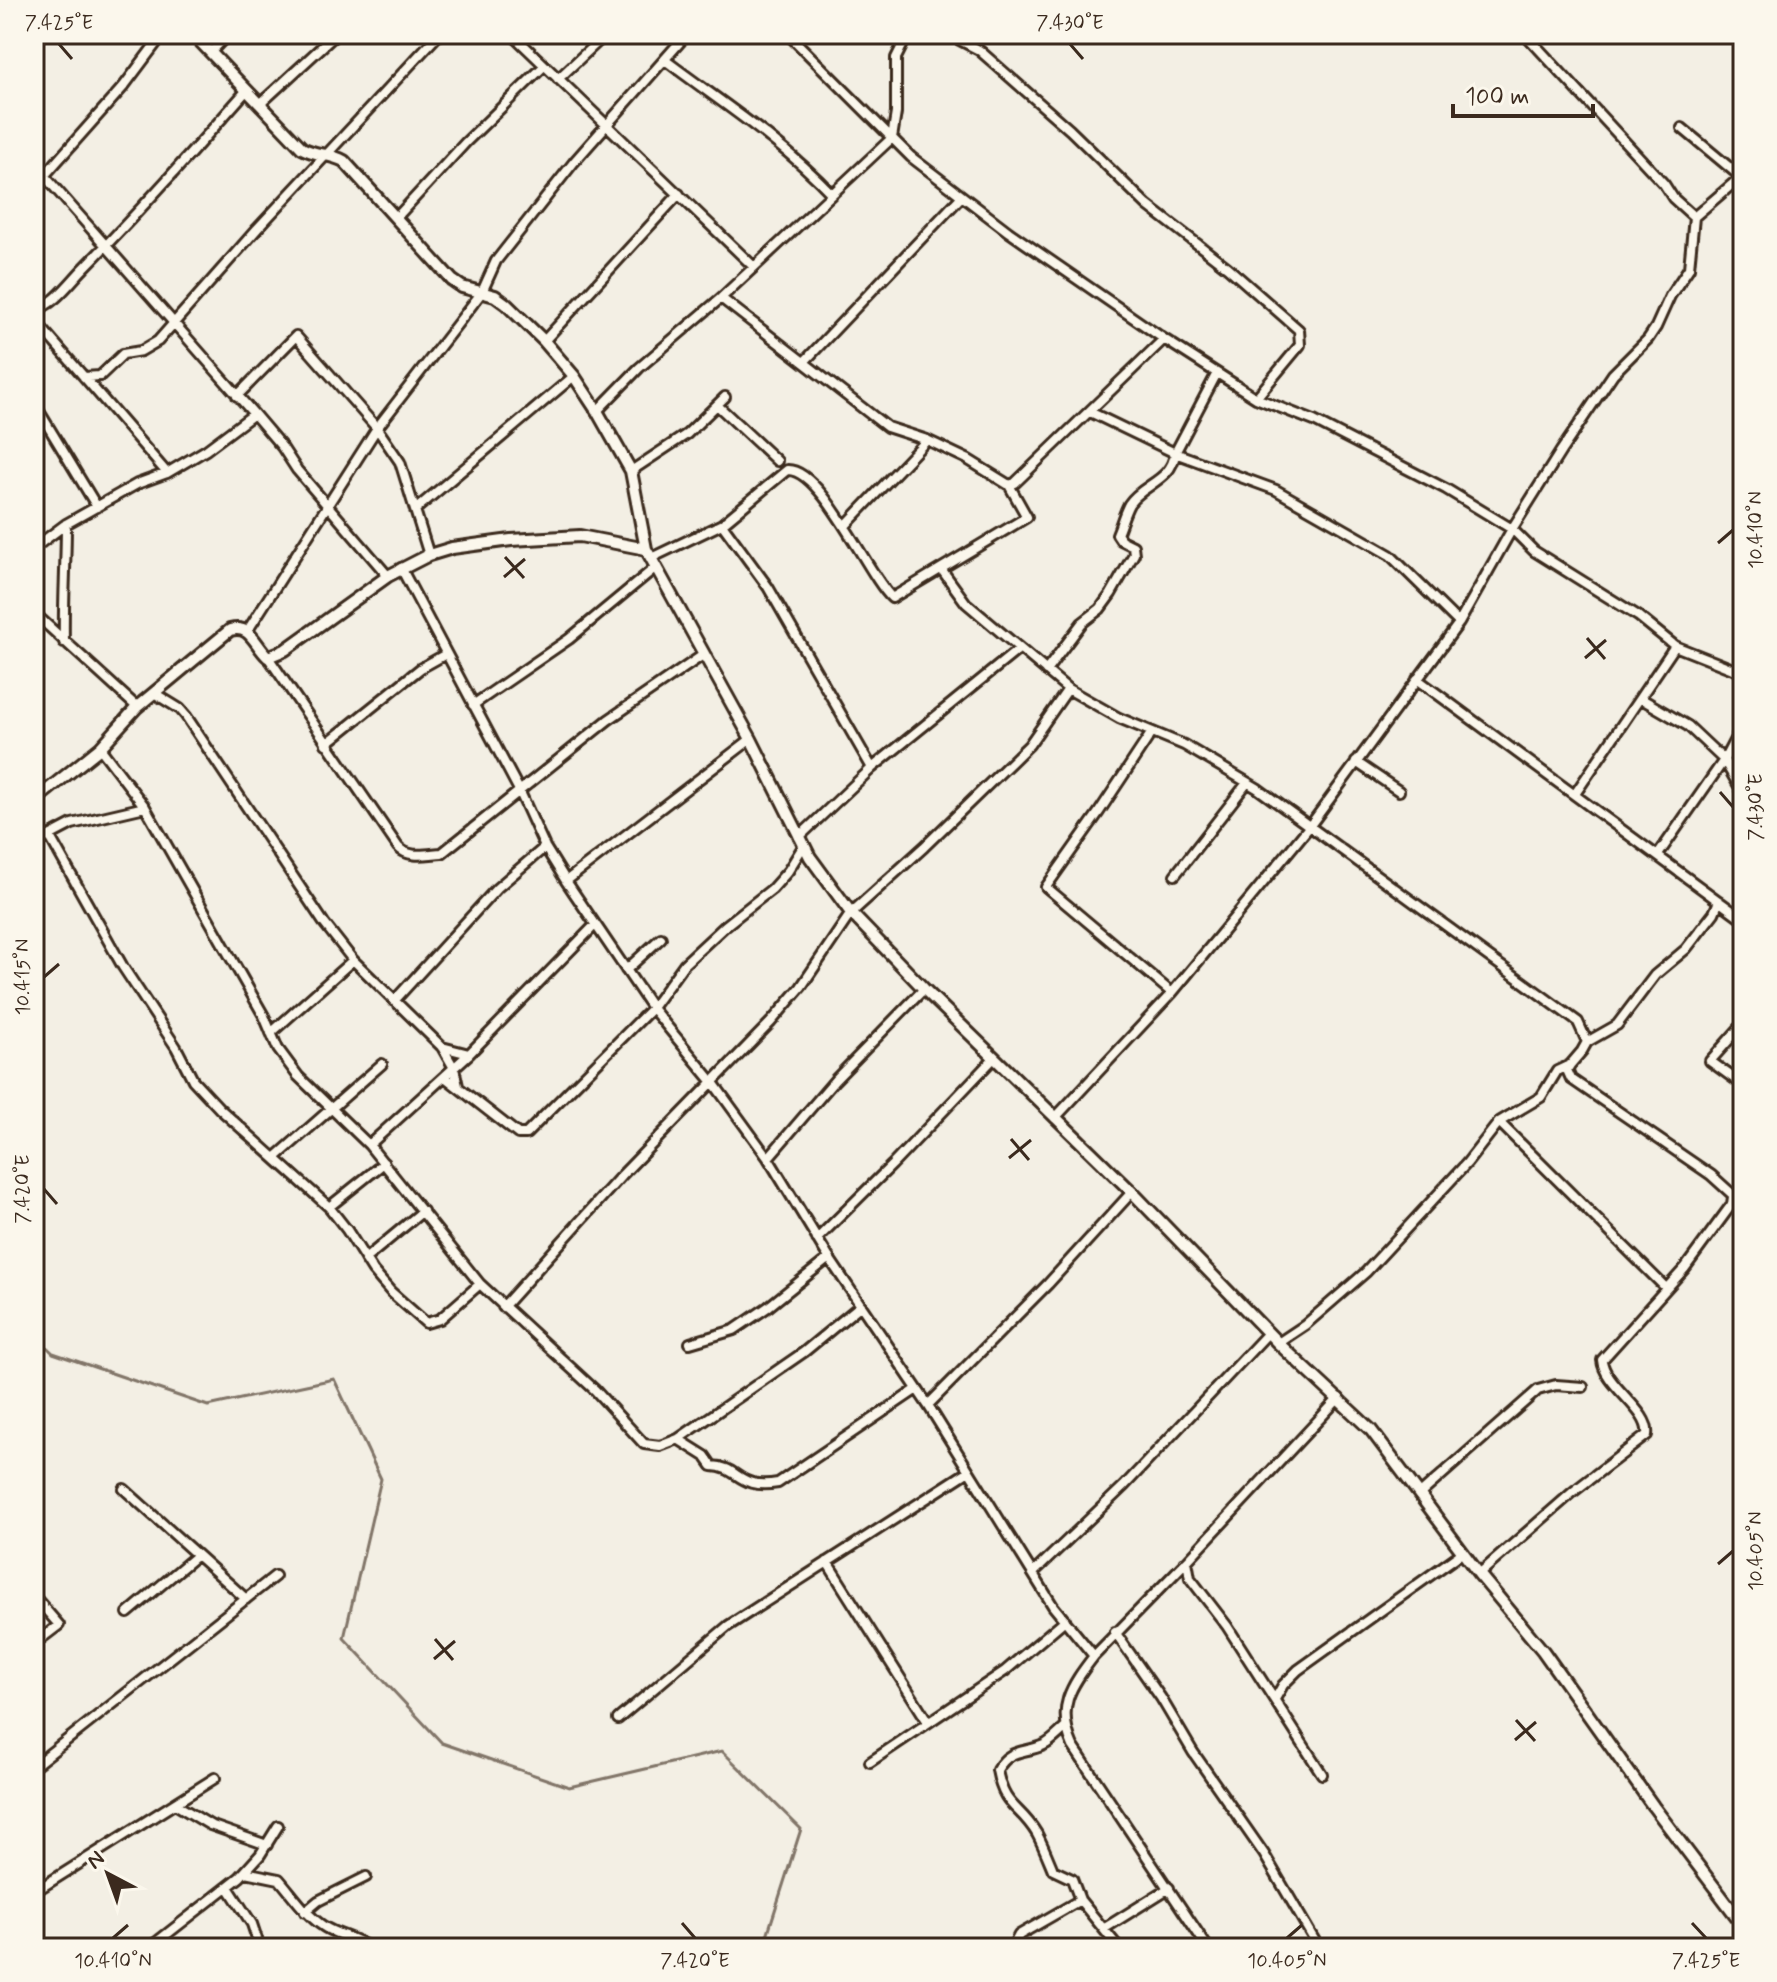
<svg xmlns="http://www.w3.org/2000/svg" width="1777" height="1982" viewBox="0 0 1777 1982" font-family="Mynerve,sans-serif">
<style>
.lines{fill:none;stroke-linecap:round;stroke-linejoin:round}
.stream{stroke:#817468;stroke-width:3}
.minor-casing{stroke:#3b2a1e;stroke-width:14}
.tertiary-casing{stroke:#3b2a1e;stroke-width:16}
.minor{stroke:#fbf7ec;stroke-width:8}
.tertiary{stroke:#fbf7ec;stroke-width:10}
.ticks{fill:none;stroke:#3b2a1e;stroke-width:3}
.neatline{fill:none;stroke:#3b2a1e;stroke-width:3}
.ticks-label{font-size:20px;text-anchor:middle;fill:#3b2a1e}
</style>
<rect width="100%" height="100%" fill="#f3efe4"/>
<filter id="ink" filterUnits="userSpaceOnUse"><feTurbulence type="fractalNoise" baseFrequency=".0125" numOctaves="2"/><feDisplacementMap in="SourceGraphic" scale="16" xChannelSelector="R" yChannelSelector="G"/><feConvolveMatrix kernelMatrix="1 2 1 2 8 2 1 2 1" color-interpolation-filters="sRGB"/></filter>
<g filter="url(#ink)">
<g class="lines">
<path class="stream" d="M34 1335 53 1353 208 1406 334 1379 381 1479 344 1638 442 1743 569 1787 722 1751 801 1829 763 1948"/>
<g class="minor-casing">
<path id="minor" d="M512 34 754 267
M788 34 911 157 1009 232 1164 339 1256 398 1314 421 1446 489 1512 529 1534 551 1638 616 1675 646 1743 673
M948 34 979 50 1070 130 1147 205 1227 267 1299 330 1300 345 1256 398
M1525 34 1664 184 1673 198 1694 217
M34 43 43 34
M211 52 228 34
M665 60C722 103 783 142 832 194
M558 79 606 34
M260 104 336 34
M1682 128 1741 177
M34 164 254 414 282 447 297 470 388 576
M44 176 124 86 163 34
M396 218 466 142 544 66
M34 310C54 306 71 281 85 267 141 210 194 150 247 90
M34 319 167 473
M544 341 679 194
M804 362 961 197
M84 377 100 376 123 354 141 351 158 341 257 229 439 34
M237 396 296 336 376 427 400 462 429 555
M34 403 97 507
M717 405 777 461
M597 411 639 368 721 298 892 138 896 113V58L908 34
M1090 412 1175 453 1276 490 1390 555 1459 623
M631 471 687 434 725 397
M1009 485 1015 483 1164 339
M415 510 574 376
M722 524 768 587 872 768
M845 526 927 440
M34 548 66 524 137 484 167 473 206 450 254 414
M651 558 722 524 787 470C822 468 868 576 892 598L1027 517 1009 485 967 459 927 440 887 427 721 298
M401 568 519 790 545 847 566 881 652 1008 712 1081 768 1158 829 1258 928 1405 1053 1606 1094 1656
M942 570 966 603 1068 689 1119 718 1184 745 1257 788 1578 1022 1587 1042 1582 1051 1570 1065 1557 1071 1541 1097 1499 1122 1467 1163 1366 1272 1305 1325 1278 1343
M34 613 137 707
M248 630 377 428 482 292 496 261 574 162 687 34
M64 642C63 602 66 564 66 524
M268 657 398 847C409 859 427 854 442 853L608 720 703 655
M1046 671 1082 623 1100 609 1111 594 1134 554 1133 546 1121 540 1117 534C1121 525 1124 513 1129 504 1142 484 1172 481 1175 453L1217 373
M1417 679 1743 919
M154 693 180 709 186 716 324 923 353 960 442 1047 454 1068 458 1086
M1640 698 1688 726 1724 760 1743 793
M473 705 569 639 656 567
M1152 732 1099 812 1046 887 1172 993
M326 744 421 668 446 654
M100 748 145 807 264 1016 278 1049 298 1076 369 1145 480 1284 595 1390 644 1444 660 1446 678 1439 705 1456 712 1466C740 1467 737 1490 778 1483L917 1389
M1356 762 1399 791
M1575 794 1675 646
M50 837 123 967 176 1047 193 1080 220 1109 329 1207 347 1230 373 1271 391 1292 426 1323 440 1319 480 1284
M799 837 872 768 1019 649
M34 844 72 824 145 807
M1658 855 1724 760 1743 724
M1175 875 1247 783
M566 881 751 739
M626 970 661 938
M394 1001 497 888 545 847
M1743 1024 1710 1061 1743 1085
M271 1033 353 960
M1587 1042 1617 1025 1655 975 1686 949 1714 913 1719 901
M442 1047 469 1054
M1570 1065 1567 1070 1571 1079 1711 1175 1743 1204
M445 1077 518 1134H526L652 1008 684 964 725 926 772 889 788 871 804 845
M1055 1118 1172 993 1309 827 1459 623 1512 529 1561 451 1613 374 1648 339 1656 327 1670 296 1689 268 1694 217 1743 175
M1499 1122 1666 1288
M369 1145 469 1054 595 925
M275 1158 382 1064
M768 1158 835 1080 924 989
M329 1207 384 1163
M817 1239 892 1165 994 1058
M365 1259 423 1211
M503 1307 622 1175 771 1022 801 987 851 913 924 847 1029 745 1068 689
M690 1343 734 1330 768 1307 829 1258
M928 1405 1048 1284 1132 1192
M678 1439 804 1352 861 1305
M124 1489 246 1599
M1419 1495 1538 1390 1556 1385 1583 1387
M1187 1561 1190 1578 1227 1626 1322 1774
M827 1562 928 1722
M1033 1573 1124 1486 1268 1333
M1479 1574 1573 1492 1647 1435C1651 1411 1604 1386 1602 1360L1685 1268 1732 1204 1733 1197
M34 1596 59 1625 34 1644
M128 1613 197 1555
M1115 1632 1161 1698 1193 1752 1264 1854 1319 1948
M1275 1699 1283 1685 1298 1670 1463 1552
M618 1719 728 1626 969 1471
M1065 1728C1058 1734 1052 1741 1044 1745 1023 1754 1010 1748 997 1770 1004 1809 1020 1805 1037 1834 1043 1845 1048 1858 1053 1870L1072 1879 1080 1900 1119 1948
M870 1762 1005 1671 1065 1620
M34 1766 275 1576
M175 1804 210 1825 267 1845
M245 1872 279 1879C293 1895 305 1914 323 1926 337 1936 356 1937 369 1948
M228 1887 252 1924 260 1948
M34 1892 215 1778
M305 1912 318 1901 366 1877
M1105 1928 1169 1888
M149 1948 240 1877 260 1855 278 1826
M1012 1948 1019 1935 1080 1900
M1208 1948 1073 1746C1056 1708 1070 1687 1094 1656L1187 1561 1339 1398"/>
</g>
<g class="tertiary-casing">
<path id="tertiary" d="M193 34 302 148C316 156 330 153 344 161L452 280 462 287 495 296 506 304 544 341 574 376 597 411 631 471 646 549 751 739 810 857 851 913 924 989 1132 1192 1278 1343 1371 1430 1479 1574 1543 1651 1653 1806 1743 1925
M34 801 100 748 137 707 230 630C251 624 254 644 268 657L285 650 388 576 429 555 452 548 511 540 580 536 646 549"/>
</g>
<use href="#minor" class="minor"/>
<use href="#tertiary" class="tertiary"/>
</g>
</g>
<path class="ticks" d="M59 44 72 59M1070 44 1083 59M1718 543 1733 530M505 557 524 578M504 577 525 559M1587 638 1605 659M1585 658 1606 640M1720 792 1733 807M44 977 59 964M1011 1139 1029 1160M1009 1158 1031 1140M44 1189 57 1204M1718 1564 1733 1551M435 1639 453 1660M434 1659 455 1641M1516 1720 1535 1741M1515 1740 1536 1722M682 1923 695 1938M1692 1923 1706 1938M113 1938 128 1925M1287 1938 1302 1925"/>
<rect width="1777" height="1982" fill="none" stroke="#fbf7ec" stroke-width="88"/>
<g transform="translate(108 1874) rotate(319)" stroke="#fbf7ec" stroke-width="6" paint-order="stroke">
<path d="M0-6L14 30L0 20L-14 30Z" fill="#3b2a1e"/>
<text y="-12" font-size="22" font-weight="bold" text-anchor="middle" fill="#3b2a1e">N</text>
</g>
<path d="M1453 104v12h140v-12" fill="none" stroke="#3b2a1e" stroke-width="4"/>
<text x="1465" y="104" font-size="24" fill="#3b2a1e" stroke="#fbf7ec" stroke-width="6" paint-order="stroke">100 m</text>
<rect x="44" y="44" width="1689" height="1894" class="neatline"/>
<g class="ticks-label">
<text x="59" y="29">7.425°E</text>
<text x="1070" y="29">7.430°E</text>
<text transform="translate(1755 530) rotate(-90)" y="7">10.410°N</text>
<text transform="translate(1755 807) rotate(-90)" y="7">7.430°E</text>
<text transform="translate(22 977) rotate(-90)" y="7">10.415°N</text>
<text transform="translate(22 1189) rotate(-90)" y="7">7.420°E</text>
<text transform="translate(1755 1551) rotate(-90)" y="7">10.405°N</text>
<text x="113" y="1967">10.410°N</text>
<text x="695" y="1967">7.420°E</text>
<text x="1287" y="1967">10.405°N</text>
<text x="1706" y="1967">7.425°E</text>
</g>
</svg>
